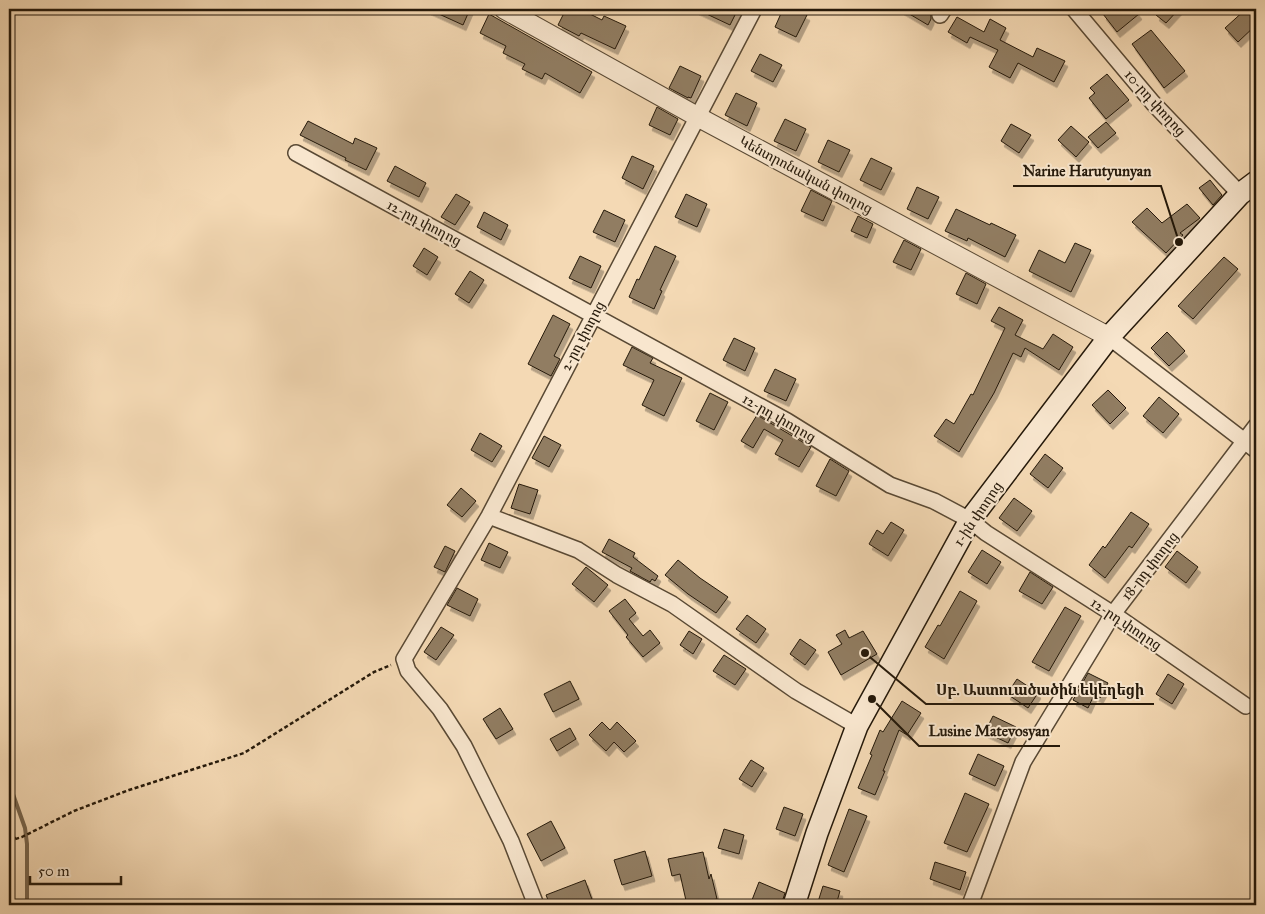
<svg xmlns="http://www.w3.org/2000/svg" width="1265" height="914" viewBox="0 0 1265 914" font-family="'IM FELL Great Primer','Noto Serif Armenian',serif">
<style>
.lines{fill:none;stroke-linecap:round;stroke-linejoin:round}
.stream{stroke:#77654d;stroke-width:4}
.building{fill:#917d62;stroke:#25190a;filter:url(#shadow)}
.service-casing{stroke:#594934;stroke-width:10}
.minor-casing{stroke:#594934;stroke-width:18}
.tertiary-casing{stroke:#594934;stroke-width:21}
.secondary-casing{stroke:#25190a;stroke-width:24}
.path{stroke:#25190a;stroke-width:2.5;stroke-dasharray:4 2.5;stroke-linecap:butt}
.service{stroke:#f8e6ce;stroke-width:8}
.minor{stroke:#f8e6ce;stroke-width:15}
.tertiary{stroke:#f8e6ce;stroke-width:19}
.secondary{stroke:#f8e6ce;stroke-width:21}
.labels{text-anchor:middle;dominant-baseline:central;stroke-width:4;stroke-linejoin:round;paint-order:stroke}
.street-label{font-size:14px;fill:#25190a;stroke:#f8e6ce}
.leader{fill:none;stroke:#25190a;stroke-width:2}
.callout-dot{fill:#25190a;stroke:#f8e6ce;stroke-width:2}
.callout-label{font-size:15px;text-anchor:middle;font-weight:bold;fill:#25190a;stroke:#f8e6ce;stroke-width:4;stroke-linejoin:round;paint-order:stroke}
</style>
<defs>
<filter id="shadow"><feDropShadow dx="3" dy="5.5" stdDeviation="0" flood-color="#0004"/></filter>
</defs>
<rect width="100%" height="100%" fill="#f4d9b4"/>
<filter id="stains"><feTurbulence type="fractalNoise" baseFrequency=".004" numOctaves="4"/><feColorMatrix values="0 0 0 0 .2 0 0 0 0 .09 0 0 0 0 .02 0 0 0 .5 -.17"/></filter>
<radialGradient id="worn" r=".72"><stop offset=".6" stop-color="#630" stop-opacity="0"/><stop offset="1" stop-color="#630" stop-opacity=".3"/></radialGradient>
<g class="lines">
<path class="stream" d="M9 783 25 828 27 844V905"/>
</g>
<path class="building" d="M428 9H470L463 25Z
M566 9H580L602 20 604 16 626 26 615 49 581 33 579 36 558 25Z
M696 9H738L730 25Z
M783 9H793L807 15 796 37 775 27Z
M901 9H933L931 14V19L928 25Z
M1110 9H1135L1139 14 1117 32 1103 14Z
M1161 9H1179L1166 23 1156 15Z
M1246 9H1249L1253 15 1256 17V25L1238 42 1225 28Z
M489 14 592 72 580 93 545 73 542 79 522 69 525 64 503 53 506 46 480 33Z
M957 17 984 32 990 19 1006 28 1000 40 1033 57 1037 48 1065 61 1054 82 1018 63 1010 78 989 67 998 50 970 37 967 43 948 32Z
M1151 30 1185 71 1164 88 1132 44Z
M760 54 782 65 773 82 751 71Z
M680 66 701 76 691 98 688 97V98L669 88Z
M1107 74 1129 100 1106 119 1089 98 1095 93 1090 88Z
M736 93 757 103 747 126 725 115Z
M657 107 678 119 670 135 649 125Z
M785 119 806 129 796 151 774 141Z
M308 121 353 144 355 138 377 148 366 170 345 160 346 158 300 135Z
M1106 122 1116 133 1098 148 1088 137Z
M1011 124 1031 135 1019 153 1001 141Z
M1071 126 1089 142 1076 157 1058 140Z
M828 140 850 150 839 172 818 162Z
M632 156 654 166 643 189 622 178Z
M871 158 892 168 881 190 860 180Z
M395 166 426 183 419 197 387 181Z
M1210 180 1222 195 1213 205 1199 188Z
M917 187 939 197 928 219 907 209Z
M811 190 832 201 823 221 801 211Z
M456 194 470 202 455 225 441 217Z
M686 194 707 204 697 227 675 217Z
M1187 204 1200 218 1180 233 1183 235 1166 253 1132 222 1147 208 1162 223Z
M956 209 990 225 991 223 1016 235 1005 257 968 238 967 241 945 231Z
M604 210 625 220 615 242 593 232Z
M484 212 508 225 501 240 477 227Z
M858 216 873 224 867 238 851 231Z
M904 240 921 249 911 270 893 262Z
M1075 243 1091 250 1071 292 1029 271 1039 250 1065 263Z
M655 246 676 256 660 290 662 291 654 309 629 297 637 279 639 280Z
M424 248 438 257 427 275 413 266Z
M580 256 601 266 591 288 569 278Z
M1224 257 1238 269 1193 319 1178 306Z
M470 271 484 280 469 303 455 294Z
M966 273 986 284 977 304 956 294Z
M999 307 1023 320 1015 335 1043 349 1053 334 1073 347 1059 370 1025 348 1021 357 1013 353 994 393 959 452 934 436 946 419 954 424 971 394 973 395 1005 328 991 321Z
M553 315 570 324 554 356 560 359 551 376 528 364Z
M1167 332 1185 351 1169 366 1151 348Z
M734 338 755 348 745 371 723 360Z
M632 347 653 358 650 363 682 378 664 416 642 405 654 380 623 365Z
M775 369 796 379 786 401 764 391Z
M1108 390 1126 408 1110 424 1092 405Z
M710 393 728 402 714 430 696 421Z
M1159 397 1179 414 1163 433 1143 416Z
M757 415 811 447 799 467 775 454 783 440 764 429 753 448 741 441Z
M480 433 502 446 492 462 471 450Z
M544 436 561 445 549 467 532 458Z
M1045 454 1063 468 1048 488 1030 474Z
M830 459 849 471 836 496 816 486Z
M519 484 538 490 530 514 511 508Z
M461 488 476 501 462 517 447 505Z
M1014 498 1032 511 1017 531 999 518Z
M1131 512 1149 524 1132 548 1129 546 1105 578 1089 565 1103 546 1105 548Z
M891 522 904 530 888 556 869 544 877 530 883 534Z
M609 539 635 553 633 557 658 576 655 581 652 579 650 582 630 571 632 568 602 552Z
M489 543 508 552 500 568 481 560Z
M445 546 455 551 445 572 434 567Z
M982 550 1001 562 987 584 968 572Z
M1177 551 1198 567 1186 583 1165 567Z
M678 560 700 578 728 597 716 613 688 594 665 575Z
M586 567 608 585 594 602 572 584Z
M1030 572 1053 587 1042 604 1019 591Z
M457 588 478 599 470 616 447 605Z
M960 591 977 601 944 659 925 647 938 625 940 626Z
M625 599 636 613 629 619 643 636 650 630 660 643 643 657 626 637 628 635 609 611Z
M1065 607 1081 616 1049 671 1032 662Z
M747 615 766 629 756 643 736 629Z
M441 627 454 635 436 660 424 652Z
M845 630 849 638 863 631 877 654 841 675 828 652 842 644 836 635Z
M689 631 702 639 693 654 680 645Z
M800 639 816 650 805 665 790 654Z
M724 655 746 669 735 685 713 671Z
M1088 673 1108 683 1100 698 1094 695 1088 708 1073 700Z
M1168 674 1184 684 1172 704 1156 694Z
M1017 679 1038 693 1028 708 1007 694Z
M570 681 579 699 553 712 544 694Z
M902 701 921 713 907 735 899 730 883 771H885L875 795 858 788 872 755 870 754 880 730 883 732Z
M500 708 513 729 496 739 483 719Z
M993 716 1016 727 1008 743 985 732Z
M602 722 610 730 617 722 636 741 624 752 614 742 606 751 589 735Z
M570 728 576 739 557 751 550 739Z
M978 754 1004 766 995 786 969 774Z
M751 760 764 768 752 787 739 779Z
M965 793 989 804 967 852 944 843Z
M784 807 803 814 795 836 776 829Z
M849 809 867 816 844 872 828 865Z
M551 821 565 848 541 861 527 834Z
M724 829 744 835 739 854 718 848Z
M645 851 652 876 622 885 614 860Z
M703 852 709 879 711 874 717 899 687 905 680 874 672 876 668 859Z
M935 862 966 872 960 890 930 879Z
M585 880 594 905H550L546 895Z
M759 882 785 893 781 905H764L752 900Z
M823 886 840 891 836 905H817Z"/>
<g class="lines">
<g class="service-casing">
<path id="service" d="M1255 9 1256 11"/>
</g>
<g class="minor-casing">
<path id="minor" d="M1074 9 1153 103 1240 194
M940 15 944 9
M296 153 787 421 890 485 934 501 970 520 986 533 1113 614 1246 706
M1109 337 1256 450
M489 516 578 550 617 575 672 604 796 691 857 726
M536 905 511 841 464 746 440 709 408 671 404 659 489 516 754 9
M970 905 1023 762 1113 614 1256 426"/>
</g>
<g class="tertiary-casing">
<path id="tertiary" d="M504 9 698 117 1109 337"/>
</g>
<g class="secondary-casing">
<path id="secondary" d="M794 905 817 833 857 726 970 520 1109 337 1240 194 1256 182"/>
</g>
<path class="path" d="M9 825 15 839
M9 841 22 837 74 811 129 790 244 753 374 672 391 665
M9 896V905"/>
<use href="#service" class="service"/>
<use href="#minor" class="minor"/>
<use href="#tertiary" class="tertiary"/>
<use href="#secondary" class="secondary"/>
</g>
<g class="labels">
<g class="street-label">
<text transform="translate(1155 103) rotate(48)">10-րդ փողոց</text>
<text transform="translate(806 175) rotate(28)">Կենտրոնական փողոց</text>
<text transform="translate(424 223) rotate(28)">12-րդ փողոց</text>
<text transform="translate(583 336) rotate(-62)">2-րդ փողոց</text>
<text transform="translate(779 418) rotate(30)">12-րդ փողոց</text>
<text transform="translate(978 514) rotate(-56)">1-ին փողոց</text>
<text transform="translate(1150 566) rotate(-52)">18-րդ փողոց</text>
<text transform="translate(1126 624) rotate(34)">12-րդ փողոց</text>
</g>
</g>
<path class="leader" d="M1179 242L1161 186H1013M865 653L926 704H1154M872 699L919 746H1060"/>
<g class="callout-dot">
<circle cx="1179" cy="242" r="5"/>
<circle cx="865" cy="653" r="5"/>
<circle cx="872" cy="699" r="5"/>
</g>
<g class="callout-label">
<text x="1087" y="176">Narine Harutyunyan</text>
<text x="1040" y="695">Սբ. Աստուածածին եկեղեցի</text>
<text x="989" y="736">Lusine Matevosyan</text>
</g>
<rect width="1265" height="914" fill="none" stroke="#f4d9b4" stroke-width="30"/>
<rect x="10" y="10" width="1245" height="894" fill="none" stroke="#25190a" stroke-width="2.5"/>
<rect x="15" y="15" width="1235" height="884" fill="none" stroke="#25190a"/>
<path d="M30 876v8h91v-8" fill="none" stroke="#25190a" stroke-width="2.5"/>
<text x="38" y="876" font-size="15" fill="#25190a" stroke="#f8e6ce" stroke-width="4" paint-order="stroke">50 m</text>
<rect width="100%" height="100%" filter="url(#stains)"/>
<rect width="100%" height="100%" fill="url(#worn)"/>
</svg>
